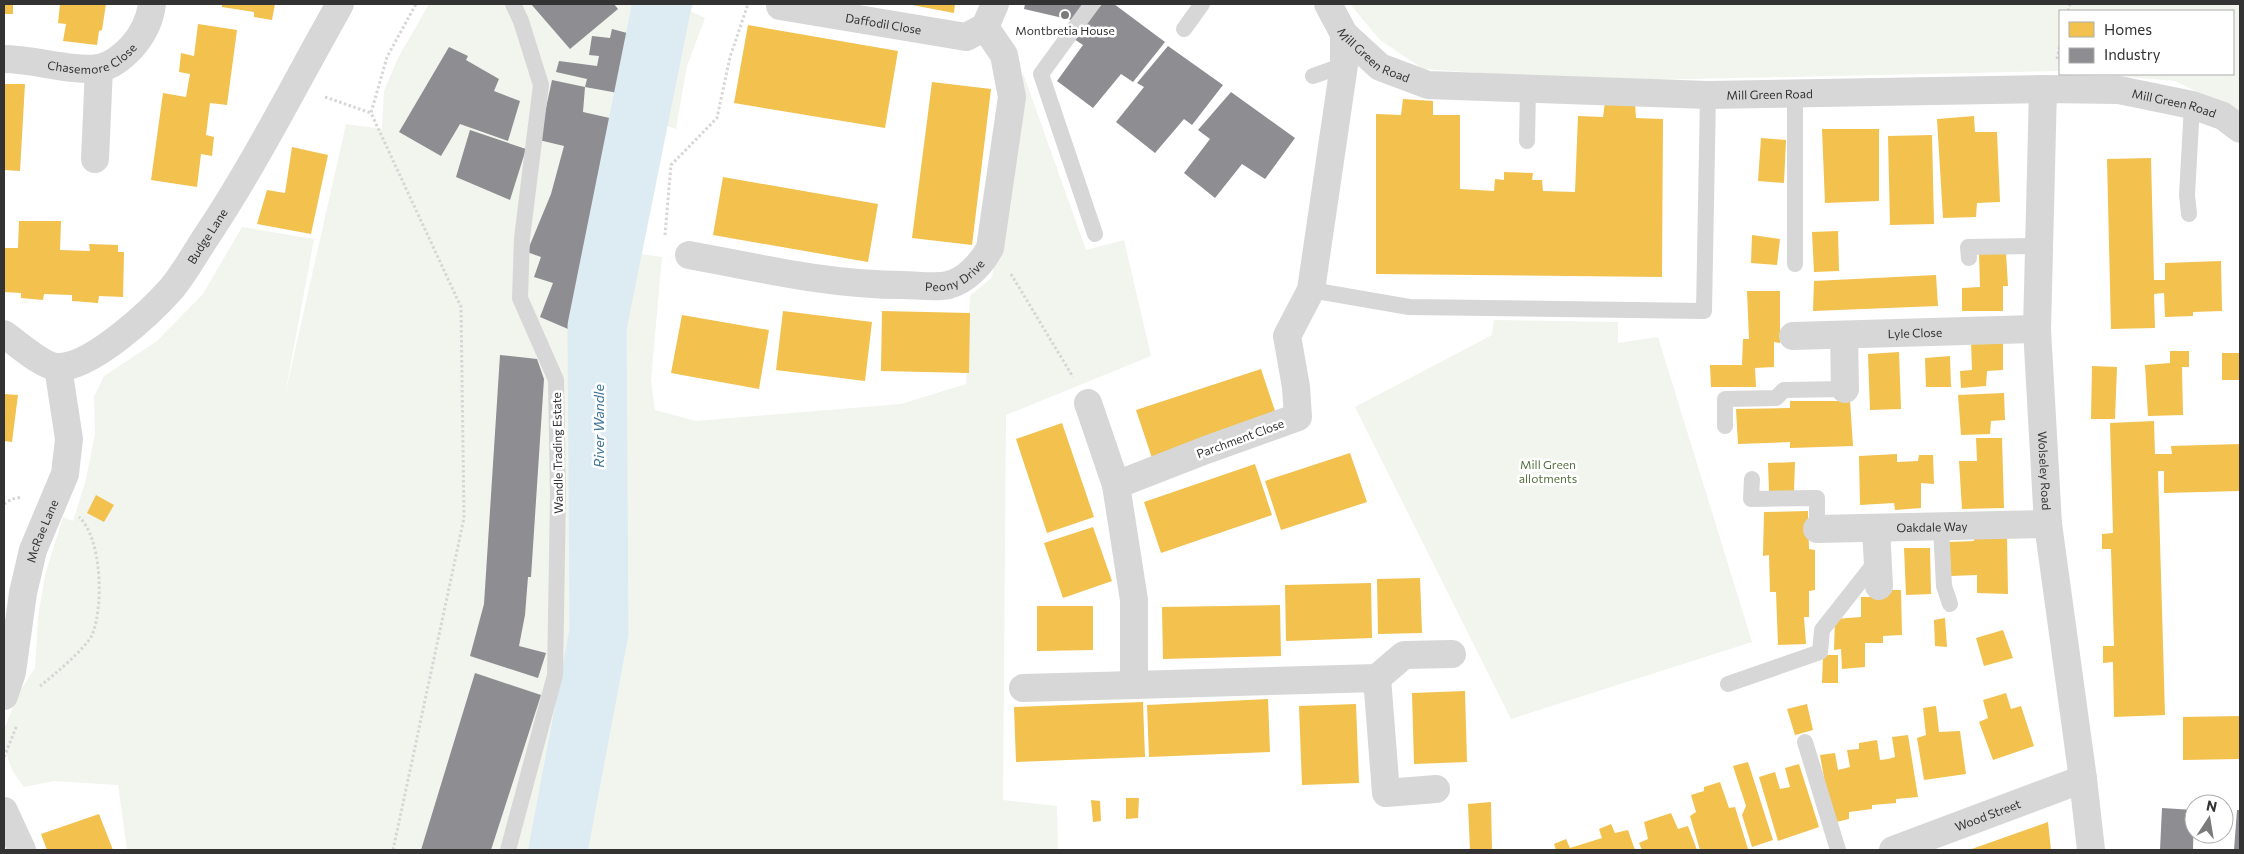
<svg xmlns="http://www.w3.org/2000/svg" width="2244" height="854" viewBox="0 0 2244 854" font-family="Commissioner,sans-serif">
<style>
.green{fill:#f1f5ed}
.homes{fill:#f2c14e}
.industry{fill:#8d8d92}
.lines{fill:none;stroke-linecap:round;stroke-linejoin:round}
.river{stroke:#ddebf3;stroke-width:59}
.path{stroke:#d6d6d6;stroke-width:3;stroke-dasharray:2.5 2.5;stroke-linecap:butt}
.service{stroke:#d7d7d7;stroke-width:16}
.minor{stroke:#d7d7d7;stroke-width:28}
.poi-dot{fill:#7a7a7a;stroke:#fff;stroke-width:2}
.labels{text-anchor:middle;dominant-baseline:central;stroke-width:5;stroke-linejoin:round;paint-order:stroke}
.street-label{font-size:12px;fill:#333;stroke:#fff}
.poi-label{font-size:12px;fill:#333;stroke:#fff}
.park-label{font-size:12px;fill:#56703f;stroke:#fff}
.water-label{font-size:14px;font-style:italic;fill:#3f7597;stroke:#fff}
</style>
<rect width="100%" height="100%" fill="#fff"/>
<path class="green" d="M429 4H695L690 11 705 18 687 66 676 129 664 125 658 145 640 142 637 167 624 164 605 233 618 240V251L662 257 651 380 655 410 696 421 901 404 966 384 970 296 992 277 1023 73 1086 250 1124 240 1151 356 1006 415 1003 800 1057 806 1058 850H127L118 785 54 781 24 787 13 772 4 748V730L17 696 35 668 38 618 45 575 63 517 73 521 85 483 95 434 94 397 104 376 157 341 203 294 242 227 314 239 285 395 346 124 382 129 384 91 398 58Z
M1350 4H2240V113L2175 81 2092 74H2233V11H2060V71L1601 81 1423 69 1380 40Z
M1494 320 1618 322V343L1658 337 1752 642 1511 719 1355 407 1492 335Z"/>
<path class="homes" d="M4 4H13V14H4Z
M60 4H106L102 30 99 31 97 45 63 41 66 24 58 23Z
M222 4H275L272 20 254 17V12L222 7Z
M907 4H955L954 13Z
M198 24 237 30 227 105 210 103 206 135 214 137 212 156 201 154 197 187 151 180 163 93 186 97 190 74 179 72 181 53 194 56Z
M748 25 898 51 885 128 734 103Z
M932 82 991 89 972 245 912 238Z
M4 84H25L20 171 4 170Z
M1403 99 1433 101V115H1460V189L1494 191 1495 179 1504 180V172L1533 173 1532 180H1542L1543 191 1575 192 1578 116 1603 117 1605 102 1635 103 1636 118 1663 119 1662 277 1376 274V114L1401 115Z
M1974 116 1975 132H1997L2000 202 1977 203 1976 217 1943 218 1937 119Z
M1822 129H1879V201L1825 203Z
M1932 135 1934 224 1890 225 1888 136Z
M1761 138 1786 140 1784 183 1758 181Z
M292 147 328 155 311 234 257 224 267 190 285 193Z
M2151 158 2154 280H2165V263L2221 261 2222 311 2193 312V316L2165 317 2164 293 2154 294 2155 328 2111 329 2107 159Z
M723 177 878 204 868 262 713 235Z
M19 221H61L60 250 90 251 89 244 118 245V252H124L123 297 99 296 98 303 72 301V295L44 294 43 300 21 298V293L4 292V248H18Z
M1838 231 1839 271 1814 272 1812 232Z
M1752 235 1780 239 1777 265 1751 263Z
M1979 253H2006L2008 286H2003V311H1962V288L1980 287Z
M1936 275 1938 306 1813 311 1814 281Z
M1747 291H1780V343L1774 342V367L1755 368 1756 387H1711L1710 365H1742L1743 339H1749Z
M783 311 872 322 865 381 776 370Z
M882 311 970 313 969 373 881 371Z
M682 315 769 330 759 389 671 373Z
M1971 341H2003V370L1987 371 1986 386 1961 388 1960 371 1972 370Z
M2170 351H2189V367H2182L2183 415 2148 416 2145 365 2170 363Z
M1899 352 1901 409 1870 410 1868 354Z
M2222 353H2240V380H2222Z
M1950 356 1951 387H1926L1925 358Z
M2092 366 2117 367 2115 419H2091Z
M1261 369 1278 420 1153 461 1136 410Z
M2004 393 2005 420 1991 421 1990 434 1961 435 1958 395Z
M4 394 18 395 12 442 4 441Z
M1790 401H1850L1853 446 1790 448V442L1738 444 1736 409 1790 408Z
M2154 421 2155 454H2172L2171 446 2240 444V491L2164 493V471H2158L2165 715 2114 717 2113 662 2103 663V646H2114L2111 549H2102V534L2113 533 2110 423Z
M1062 423 1094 517 1047 533 1016 439Z
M1976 438H2002L2004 508 1962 509 1959 461H1977Z
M1350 453 1367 502 1281 530 1265 481Z
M1897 454V462L1918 461 1919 455H1933L1934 484 1921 483V508L1895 510 1894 503 1860 505 1859 456Z
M1795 462 1794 491H1769L1768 463Z
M1255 464 1272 515 1161 553 1144 502Z
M96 495 114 505 104 522 87 513Z
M1808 511 1809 549 1815 550V590L1809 591V617H1804L1806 644 1778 645 1776 592H1770L1769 555 1763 556 1764 512Z
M1093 527 1112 581 1063 598 1044 543Z
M1974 536H2007L2008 594 1977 593V575L1951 576 1949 542 1974 541Z
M1904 548H1930L1931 594 1906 595Z
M1420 578 1422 633 1378 634 1377 579Z
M1371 583 1372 638 1286 641 1285 585Z
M1880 590H1901L1902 635 1883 636V643H1865V667L1842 669 1841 649 1834 650 1835 619 1861 617V597H1879Z
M1280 605 1281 656 1163 659 1162 607Z
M1037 606H1093V650L1037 651Z
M1945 618 1947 647 1935 646 1934 620Z
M2003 630 2013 658 1984 666 1976 638Z
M1823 655H1838V683H1822Z
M1465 691 1467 762 1414 764 1412 693Z
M2006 693 2011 709 2021 706 2034 746 1993 760 1979 722 1988 718 1983 700Z
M1268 699 1270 752 1149 757 1147 705Z
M1143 702 1145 757 1016 762 1014 707Z
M1356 704 1359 783 1302 785 1299 706Z
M1807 704 1813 730 1795 735 1787 709Z
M1936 706 1939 732 1960 731 1966 774 1924 780 1917 738 1926 735 1923 708Z
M2240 716V759L2183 760V717Z
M1908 735 1918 797 1896 799V803L1872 805V809L1849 812V819L1832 823 1820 755 1835 753 1838 770 1850 767 1847 750 1859 749V743L1877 740 1880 760 1888 759 1895 757 1892 737Z
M1748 762 1773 840 1752 847 1742 815 1746 806 1733 766Z
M1799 764 1819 827 1778 841 1759 777 1775 772 1780 789 1790 787 1785 768Z
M1720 782 1729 808 1735 807 1748 849 1700 850 1690 816 1696 812 1691 795 1704 791V787Z
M1126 798H1139L1138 818 1126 819Z
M1091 800 1100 801 1101 821 1093 822Z
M1491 802 1492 850H1470L1468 804Z
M1671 813 1678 829 1688 826 1697 850H1642L1639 843 1648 839 1644 822Z
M99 814 113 850H47L41 834Z
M2048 822 2051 850H1969Z
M1611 824 1615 833 1628 830 1635 850H1556L1554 844 1566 839 1570 848 1602 838 1599 829Z"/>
<path class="industry" d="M531 4H614L618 9 570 49Z
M1025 4H1089L1076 21 1024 9Z
M1102 4H1114L1165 42 1133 82 1121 74 1093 108 1057 81 1083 45 1074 39Z
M612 29 627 33 618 93 585 87 583 112 623 121 622 164 610 217 591 276 588 277 568 329 540 317 553 283 534 277 541 257 527 252 551 194 564 146 539 140 552 80 585 87 587 79 556 72 559 61 597 66 599 56 589 55 592 36 610 38Z
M1168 46 1223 85 1192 125 1184 119 1155 153 1116 122 1144 87 1137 83Z
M449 47 468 56 466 60 499 79 494 91 520 101 508 141 460 124 441 156 399 132Z
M1231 92 1295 138 1265 179 1242 164 1215 198 1184 173 1210 139 1198 130Z
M470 130 526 149 510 200 456 177Z
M500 355 537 359 544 379 531 577H528L525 615 519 646 546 653 538 678 470 656 484 604Z
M475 673 541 695 491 850H421Z
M2162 808 2194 810 2193 850H2160Z
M2237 810H2240V850H2234Z"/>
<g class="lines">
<path class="river" d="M558 850 599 632 597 327 662 4"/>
<path class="path" d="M2068 11 2070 4
M2057 59 2060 45
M325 97 371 113
M665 235 671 165 717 118 730 57 748 4
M1011 274 1073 377
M4 504 12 499 22 497
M40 686C53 676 86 648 92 635 104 607 102 538 79 517
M4 757 17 725
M393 850 464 518 461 307 371 113 387 57 416 4"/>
<path class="service" d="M1092 4 1041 74 1095 234
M1184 29 1202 4
M1313 76 1344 65
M1795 92V264
M1527 141 1528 89
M2189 214 2187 195 2192 105
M1969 258 1968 247 2039 246
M1311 290 1409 307 1704 311 1708 95
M1725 426V399L1776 398 1784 390 1845 389
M1752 479 1751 499 1817 498V529
M1941 527 1944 586 1950 604
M1728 684 1820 652 1822 630 1878 559
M1805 742 1838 850
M508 850 555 675 558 496 556 380 520 298 522 238 541 85 521 21 513 4"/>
<g class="minor">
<path id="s1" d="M1328 4 1344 34 1380 67 1428 85 1708 95 2043 89 2119 90 2192 105 2223 116 2240 129"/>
<path id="s2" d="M780 6 966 37 985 27"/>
<path d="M985 27 995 4"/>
<path d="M1344 34V65L1311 290 1287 336 1296 387 1298 417 1206 450 1116 485 1134 600V685L1377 678 1386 793 1436 789"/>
<path id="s3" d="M4 59C33 59 72 72 99 68 112 66 122 57 131 48 142 36 150 20 152 4"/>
<path id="s4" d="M2043 89 2037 329 2048 524 2083 779 2091 850"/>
<path d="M95 159 99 68"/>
<path id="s5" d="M689 255C760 268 830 285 903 285 917 285 935 288 948 285 966 281 982 263 990 248L1012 97 1004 55 985 27"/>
<path id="s6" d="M4 334C17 343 43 367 58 367 91 368 151 312 172 288 186 271 197 250 210 231 258 158 297 80 340 4"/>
<path d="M1844 335 1845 389"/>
<path id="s7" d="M1793 336 2037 329"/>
<path d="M1088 403 1116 485"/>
<path d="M1876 528 1879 586"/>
<path id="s8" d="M1817 529 2048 524"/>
<path d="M1377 678 1404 655 1452 654"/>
<path d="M1023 688 1134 685"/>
<path id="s9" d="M4 696 12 672 23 593 33 550 65 474 69 439 58 367"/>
<path d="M4 811 22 850"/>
<path id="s10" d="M1893 850 2083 779"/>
</g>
</g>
<circle class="poi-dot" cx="1065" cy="15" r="5"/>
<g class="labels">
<g class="street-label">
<text stroke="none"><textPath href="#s2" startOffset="105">Daffodil Close</textPath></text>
<text stroke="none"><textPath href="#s3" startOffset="91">Chasemore Close</textPath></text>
<text stroke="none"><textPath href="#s1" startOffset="71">Mill Green Road</textPath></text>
<text stroke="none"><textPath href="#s1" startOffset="476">Mill Green Road</textPath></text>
<text stroke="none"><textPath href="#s1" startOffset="882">Mill Green Road</textPath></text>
<text stroke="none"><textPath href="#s6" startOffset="268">Budge Lane</textPath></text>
<text stroke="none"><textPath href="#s5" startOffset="271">Peony Drive</textPath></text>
<text stroke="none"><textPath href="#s7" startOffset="122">Lyle Close</textPath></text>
<text transform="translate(1240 438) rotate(-20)">Parchment Close</text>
<text transform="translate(557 453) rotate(-91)">Wandle Trading Estate</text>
<text stroke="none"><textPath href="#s4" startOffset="382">Wolseley Road</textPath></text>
<text stroke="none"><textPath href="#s8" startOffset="115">Oakdale Way</textPath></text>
<text stroke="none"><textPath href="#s9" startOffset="170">McRae Lane</textPath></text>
<text stroke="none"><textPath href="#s10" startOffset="101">Wood Street</textPath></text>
</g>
<g class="poi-label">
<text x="1065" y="30">Montbretia House</text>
</g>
<g class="park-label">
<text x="1548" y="464">Mill Green<tspan x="1548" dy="14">allotments</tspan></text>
</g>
<g class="water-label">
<text transform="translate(598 426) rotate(-90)">River Wandle</text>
</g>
</g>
<rect width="2244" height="854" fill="none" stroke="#333333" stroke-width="10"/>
<rect x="2059" y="10" width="175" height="65" fill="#ffffff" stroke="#adadad"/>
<rect x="2069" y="22" width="25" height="15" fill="#f2c14e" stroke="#adadad"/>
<text x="2104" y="35" font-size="15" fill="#333333">Homes</text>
<rect x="2069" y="48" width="25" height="15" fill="#8d8d92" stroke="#adadad"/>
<text x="2104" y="60" font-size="15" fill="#333333">Industry</text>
<g transform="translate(2209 819) rotate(12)"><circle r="24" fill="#ffffff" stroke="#adadad"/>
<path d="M0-4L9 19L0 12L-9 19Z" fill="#7a7a7a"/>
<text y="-8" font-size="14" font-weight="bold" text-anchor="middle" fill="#333333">N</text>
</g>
</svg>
